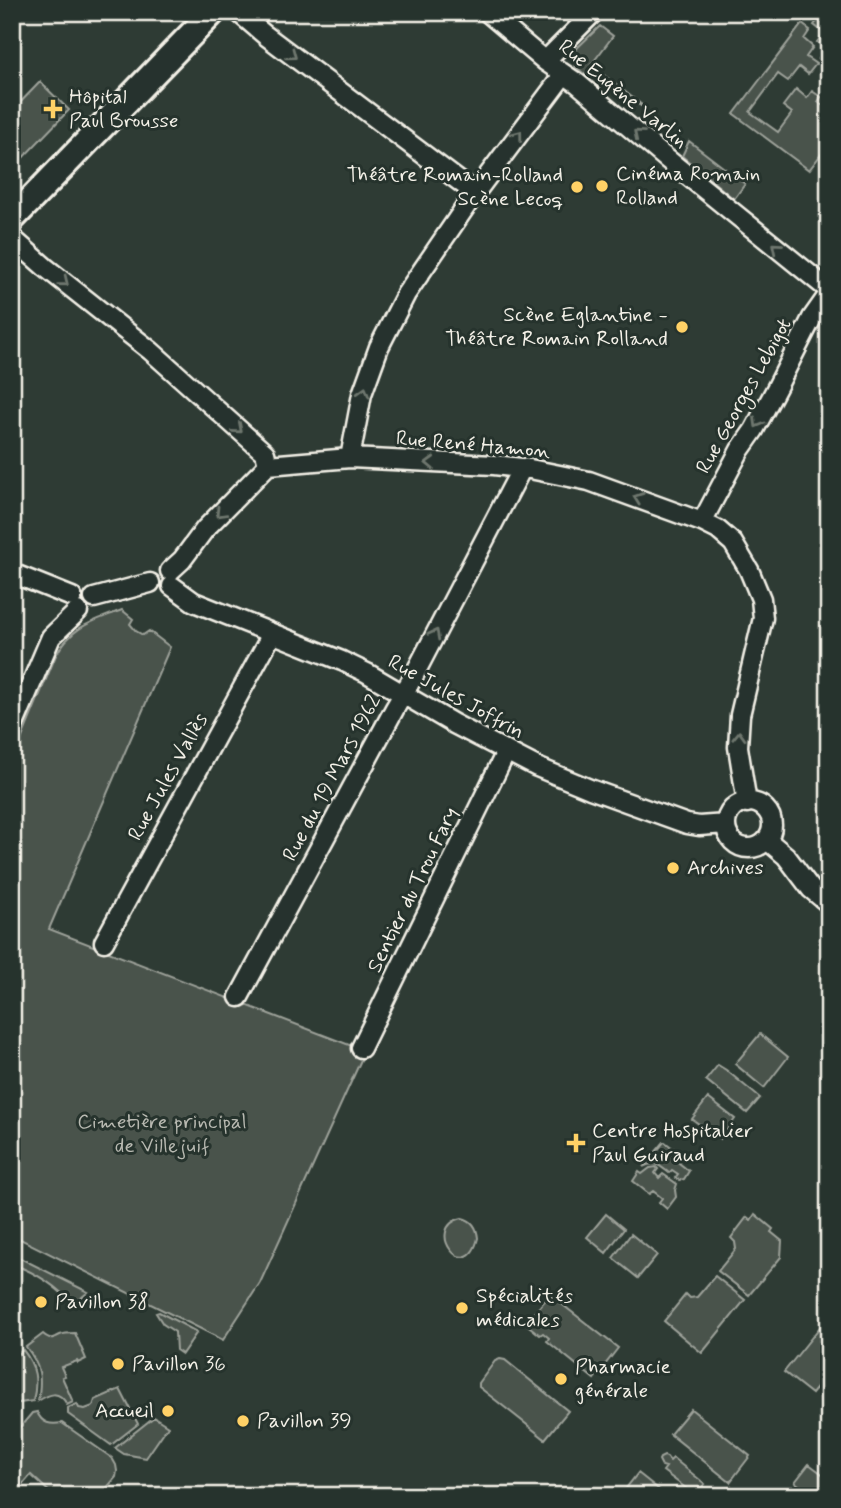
<svg xmlns="http://www.w3.org/2000/svg" width="841" height="1508" viewBox="0 0 841 1508" font-family="Mynerve,sans-serif">
<style>
.green{fill:#48524c;stroke:#9ea29a;stroke-width:2}
.lines{fill:none;stroke-linecap:round;stroke-linejoin:round}
.minor-casing{stroke:#f4f1e8;stroke-width:23}
.secondary-casing{stroke:#f4f1e8;stroke-width:30}
.minor{stroke:#26332d;stroke-width:18}
.secondary{stroke:#26332d;stroke-width:24}
.oneway{stroke:#6e766e}
.poi-dot{fill:#ffd166;stroke:#26332d;stroke-width:2.5}
.labels{text-anchor:middle;dominant-baseline:central;stroke-width:6;stroke-linejoin:round;paint-order:stroke}
.street-label{font-size:21px;fill:#f4f1e8;stroke:#26332d}
.poi-label{font-size:21px;fill:#f4f1e8;stroke:#26332d;text-anchor:start}
.park-label{font-size:21px;fill:#b8b9b1;stroke:#26332d}
</style>
<rect width="100%" height="100%" fill="#2e3b34"/>
<filter id="ink" filterUnits="userSpaceOnUse"><feTurbulence type="fractalNoise" baseFrequency=".0143" numOctaves="2"/><feDisplacementMap in="SourceGraphic" scale="14" xChannelSelector="R" yChannelSelector="G"/><feConvolveMatrix kernelMatrix="1 2 1 2 8 2 1 2 1" color-interpolation-filters="sRGB"/></filter>
<g filter="url(#ink)">
<path class="green" d="M810 12H829V81L822 75 829 66 819 59 826 49 817 42 824 33 814 25 818 20 809 13Z
M802 24 810 30 804 39 813 47 806 57 816 64 808 74 799 67 788 81 778 74 750 112 778 132 792 113 783 106 796 89 807 98 812 91 821 97 818 102 826 108 829 105V144L809 170 734 114Z
M600 26 613 36 591 65 642 105 641 106 594 78 591 80 575 66V50Z
M40 82 69 110 12 169V111Z
M689 141 745 184 734 199 682 156Z
M122 610 133 619 130 624 136 631 143 635 149 631 170 647 49 929 365 1051 260 1283 223 1340 12 1235V762L56 655C73 625 92 622 122 610Z
M760 1034 788 1057 764 1088 735 1064Z
M718 1065 726 1070 760 1098 747 1113 706 1080Z
M708 1098 735 1119 720 1139 692 1119Z
M664 1142H665L684 1157 679 1163 689 1171 684 1179 679 1180 675 1178 678 1174 672 1170 669 1173C660 1166 655 1160 643 1167Z
M656 1167 658 1169 655 1173 659 1178 663 1174 677 1184 675 1190 676 1197 667 1209 659 1202 662 1198 653 1191 649 1194 633 1181 639 1172 642 1174 650 1168Z
M606 1214 624 1229 606 1253 587 1237Z
M755 1214 773 1229 771 1232 782 1241 781 1257 749 1295 718 1271 736 1249 735 1242 731 1238 747 1217 751 1220Z
M462 1218C472 1220 477 1228 478 1238 466 1286 422 1228 462 1218Z
M631 1234 657 1255 638 1278 613 1258Z
M12 1254 88 1292 73 1305C56 1285 37 1273 12 1264Z
M715 1276 745 1300 702 1353 664 1321 686 1294 690 1298 697 1297Z
M550 1295 618 1348 594 1379 547 1341 549 1338 543 1333 540 1335 525 1323Z
M159 1312 197 1332 182 1354 176 1350 175 1332 163 1324 156 1313Z
M828 1317 829 1373 812 1394 784 1372Z
M75 1333 86 1359 78 1363 77 1361 61 1367 65 1376 62 1377 73 1402 67 1405C59 1389 49 1394 38 1401 42 1378 41 1366 26 1347L43 1334C50 1340 52 1339 60 1335 65 1333 70 1333 75 1333Z
M23 1350C36 1366 38 1381 33 1401L12 1404V1359Z
M500 1359 505 1360 568 1411 545 1439 479 1387V1383L495 1361Z
M120 1389 138 1424 111 1445 68 1414V1408L77 1404 79 1408 85 1409 93 1406 95 1400Z
M691 1409 750 1456 730 1482 670 1434Z
M37 1412C42 1424 51 1425 62 1423L112 1458 116 1465 117 1471 116 1477 100 1496H54L31 1475 23 1484 12 1474V1433L22 1425 32 1413Z
M154 1417 168 1426 146 1458 124 1454 115 1448Z
M664 1456 667 1457 670 1461 673 1458 705 1484 702 1487 708 1490V1496H699L698 1493 695 1495 663 1471 666 1467 662 1466 659 1460 660 1458Z
M809 1464 829 1479V1496H813L795 1482Z
M638 1473 667 1496H620Z"/>
<g class="lines">
<g class="minor-casing">
<path id="minor" d="M238 12 265 35 475 193
M487 12 545 61 577 83 667 159 829 290
M545 61 594 12
M12 238 45 267 151 351 265 453 268 465
M350 458 362 394 379 347 406 294 475 193 564 74
M268 465 350 458 494 465 530 469 589 481 702 522 718 530 733 543 749 570 761 599 763 618 740 715 738 747 747 803
M702 522 740 450 754 430 777 387 812 318 829 294
M170 571 182 560 205 529 268 465
M12 573 72 597
M172 586 194 602 342 661 367 673 454 724 537 767 590 789 687 824 699 826 726 824
M94 598 150 583
M12 729 51 637 78 611
M726 825a23 23 0 1 1 46 0a23 23 0 1 1-46 0Z
M767 840 786 856 811 889 829 904
M104 942 272 634
M239 997 395 708 412 679 522 468
M361 1048 506 752"/>
</g>
<g class="secondary-casing">
<path id="secondary" d="M12 219 213 12"/>
</g>
<use href="#minor" class="minor"/>
<use href="#secondary" class="secondary"/>
</g>
<defs><path id="oneway-chevron" d="M-2-3.5L2.5 0L-2 3.5" fill="none" stroke-width="1.6" stroke-linecap="round" stroke-linejoin="round" transform="scale(1.75)"/></defs>
<g class="oneway">
<use href="#oneway-chevron" transform="translate(292 55) rotate(37)"/>
<use href="#oneway-chevron" transform="translate(638 134) rotate(-140)"/>
<use href="#oneway-chevron" transform="translate(518 135) rotate(-53)"/>
<use href="#oneway-chevron" transform="translate(776 247) rotate(-140)"/>
<use href="#oneway-chevron" transform="translate(64 282) rotate(39)"/>
<use href="#oneway-chevron" transform="translate(364 392) rotate(-74)"/>
<use href="#oneway-chevron" transform="translate(758 423) rotate(120)"/>
<use href="#oneway-chevron" transform="translate(238 429) rotate(41)"/>
<use href="#oneway-chevron" transform="translate(430 463) rotate(-178)"/>
<use href="#oneway-chevron" transform="translate(638 498) rotate(-160)"/>
<use href="#oneway-chevron" transform="translate(220 513) rotate(134)"/>
<use href="#oneway-chevron" transform="translate(435 634) rotate(-62)"/>
<use href="#oneway-chevron" transform="translate(739 736) rotate(-88)"/>
</g>
</g>
<g class="poi-dot">
<path d="M49.5 98.5h7v7h7v7h-7v7h-7v-7h-7v-7h7z"/>
<circle cx="602" cy="186" r="7"/>
<circle cx="577" cy="187" r="7"/>
<circle cx="682" cy="327" r="7"/>
<circle cx="673" cy="868" r="7"/>
<path d="M572.5 1132.5h7v7h7v7h-7v7h-7v-7h-7v-7h7z"/>
<circle cx="41" cy="1302" r="7"/>
<circle cx="462" cy="1308" r="7"/>
<circle cx="118" cy="1364" r="7"/>
<circle cx="561" cy="1379" r="7"/>
<circle cx="168" cy="1411" r="7"/>
<circle cx="243" cy="1421" r="7"/>
</g>
<g class="labels">
<g class="street-label">
<text transform="translate(623 94) rotate(39)">Rue Eugène Varlin</text>
<text transform="translate(744 396) rotate(-61)">Rue Georges Lebigot</text>
<text transform="translate(473 445) rotate(5)">Rue René Hamon</text>
<text transform="translate(456 697) rotate(29)">Rue Jules Joffrin</text>
<text transform="translate(168 777) rotate(-61)">Rue Jules Vallès</text>
<text transform="translate(332 778) rotate(-62)">Rue du 19 Mars 1962</text>
<text transform="translate(413 890) rotate(-64)">Sentier du Trou Fary</text>
</g>
<g class="poi-label">
<text x="69" y="97">Hôpital<tspan x="69" dy="24">Paul Brousse</tspan></text>
<text x="616" y="174">Cinéma Romain<tspan x="616" dy="24">Rolland</tspan></text>
<text x="563" y="175" text-anchor="end">Théâtre Romain-Rolland<tspan x="563" dy="24">Scène Lecoq</tspan></text>
<text x="668" y="315" text-anchor="end">Scène Eglantine -<tspan x="668" dy="24">Théâtre Romain Rolland</tspan></text>
<text x="687" y="868">Archives</text>
<text x="592" y="1131">Centre Hospitalier<tspan x="592" dy="24">Paul Guiraud</tspan></text>
<text x="476" y="1296">Spécialités<tspan x="476" dy="24">médicales</tspan></text>
<text x="55" y="1302">Pavillon 38</text>
<text x="132" y="1364">Pavillon 36</text>
<text x="575" y="1367">Pharmacie<tspan x="575" dy="24">générale</tspan></text>
<text x="154" y="1411" text-anchor="end">Accueil</text>
<text x="257" y="1421">Pavillon 39</text>
</g>
<g class="park-label">
<text x="162" y="1122">Cimetière principal<tspan x="162" dy="24">de Villejuif</tspan></text>
</g>
</g>
<rect width="841" height="1508" fill="none" stroke="#26332d" stroke-width="42"/>
<rect x="21" y="21" width="799" height="1466" fill="none" stroke="#f4f1e8" stroke-width="2.5" filter="url(#ink)"/>
</svg>
